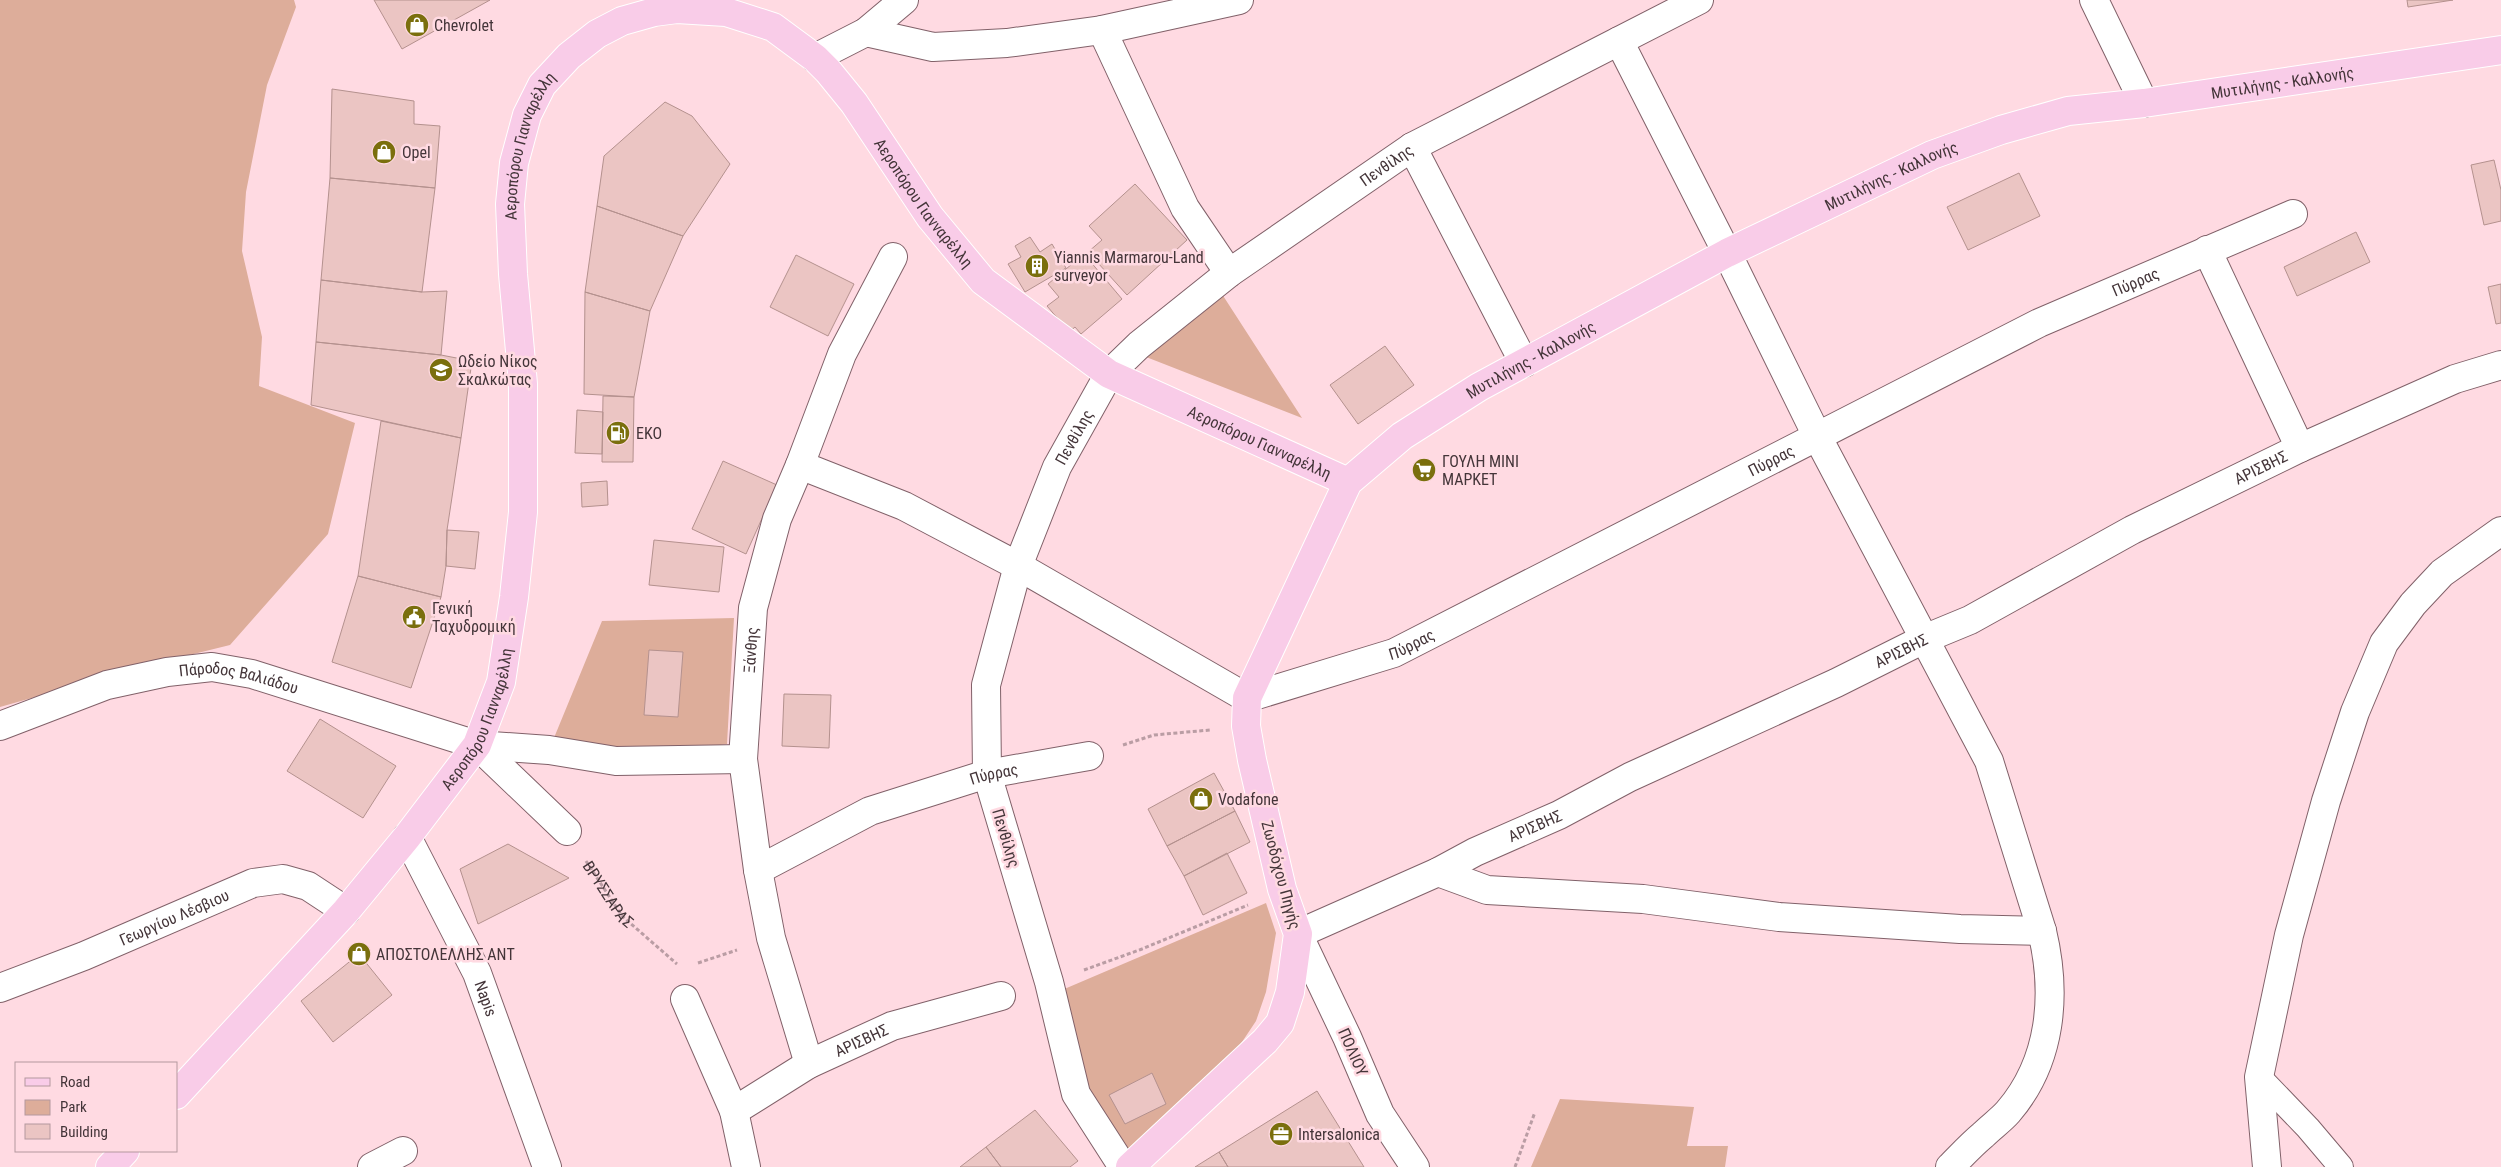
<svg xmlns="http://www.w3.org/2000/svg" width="2501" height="1167" viewBox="0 0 2501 1167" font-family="'Roboto Condensed',sans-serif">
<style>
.green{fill:#ddad9a}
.building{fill:#ebc5c3;stroke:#b4918e}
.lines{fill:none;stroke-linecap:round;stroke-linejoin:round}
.lane-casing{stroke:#816169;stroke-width:26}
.street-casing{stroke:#816169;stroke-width:30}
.primary-casing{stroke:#fff;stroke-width:30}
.path{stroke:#ba9da4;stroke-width:3;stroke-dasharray:4 2.5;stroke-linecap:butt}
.lane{stroke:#fff;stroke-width:24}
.street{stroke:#fff;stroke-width:28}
.primary{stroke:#f9cce8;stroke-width:28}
.labels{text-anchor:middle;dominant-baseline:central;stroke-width:5;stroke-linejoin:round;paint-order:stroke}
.poi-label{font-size:16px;fill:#443539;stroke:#ffdae2;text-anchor:start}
.street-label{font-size:16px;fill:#443539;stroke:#ffdae2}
</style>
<rect width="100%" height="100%" fill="#ffdae2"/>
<path class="green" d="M0 0H294L296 7 267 85 246 192 242 251 262 337 259 386 355 423 328 534 230 645 141 667 0 707Z
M1220 291 1302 418 1141 355Z
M734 618 727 744 616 761 549 750 602 621Z
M1266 903 1276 933 1266 992 1256 1021 1226 1066 1124 1158 1082 1089 1062 990Z
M1560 1099 1694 1107 1687 1146H1728L1725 1167H1531Z"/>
<path class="building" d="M374 0H490L402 49Z
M2407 0H2453L2408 7Z
M332 89 414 101V124L440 126 435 188 330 178Z
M665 102 692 116 730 164 683 236 597 206 604 156Z
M2494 160 2501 190V221L2484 225 2471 165Z
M2019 173 2040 216 1968 250 1947 207Z
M330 178 435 188 422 292 321 280Z
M1135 184 1187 240 1127 295 1088 252 1102 240 1089 226Z
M597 206 683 236 650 311 585 292Z
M2356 232 2370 262 2297 296 2284 267Z
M1030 237 1040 252 1052 244 1066 268 1025 292 1008 264 1021 257 1015 246Z
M1084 254 1122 299 1081 334 1075 327 1069 332 1047 306 1059 297 1048 284Z
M796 255 854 284 828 336 770 307Z
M321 280 422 292 447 291 441 355 316 342Z
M2501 284V323L2496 324 2488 287Z
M585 292 650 311 634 397 584 394Z
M316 342 441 355 472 361 461 438 311 405Z
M1385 346 1414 385 1358 424 1330 385Z
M603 396 634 397 633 462H602Z
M577 410 603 412 602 454 575 453Z
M381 421 461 438 447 530 446 566 441 597 358 576Z
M723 461 777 485 746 554 692 529Z
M607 481 608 505 582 507 581 483Z
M447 530 479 532 475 569 446 566Z
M654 540 724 547 719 592 649 585Z
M358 576 441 597 411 688 332 662Z
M649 650 683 652 678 717 644 715Z
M784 694 831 695 829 748 782 746Z
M320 719 396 766 363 818 287 771Z
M1214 773 1235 811 1167 846 1148 809Z
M1235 811 1250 842 1184 876 1167 846Z
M508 844 569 878 478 924 460 869Z
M1227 853 1247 893 1203 915 1184 876Z
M359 954 392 995 333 1042 301 1001Z
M1152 1073 1166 1104 1125 1124 1109 1095Z
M1317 1091 1364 1167H1228L1219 1152Z
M1035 1110 1078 1161 1070 1167H1001L986 1147Z
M986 1147 1001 1167H960Z
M1219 1152 1228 1167H1195Z"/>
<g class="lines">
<g class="lane-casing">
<path id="lane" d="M2259 1077 2308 1128 2341 1167"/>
</g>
<g class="street-casing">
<g id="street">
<path d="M2094 0 2144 103"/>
<path d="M1102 30 1185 208 1229 273"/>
<path d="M866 32 933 47 1007 43 1102 30 1239 0"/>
<path d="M1619 41 1727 253 1817 436 1989 761 2042 931C2057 994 2052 1061 2008 1112 2001 1120 1991 1127 1983 1135 1971 1145 1961 1156 1950 1167"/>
<path d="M815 58 866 32 904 0"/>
<path d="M1412 147 1524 363"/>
<path d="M2207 250 2300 448"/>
<path id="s2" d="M800 465 904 506 1018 566 1247 698 1394 653 2039 323 2293 214"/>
<path id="s3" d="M0 726 107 685 167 672 212 667 252 674 477 745 549 750 616 761 743 759"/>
<path d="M477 745 567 831"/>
<path id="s4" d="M407 837 477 973 547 1167"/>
<path id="s5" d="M758 870 870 811 987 774 1089 756"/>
<path d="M1438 872 1487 890 1643 899 1779 917 1960 929 2042 931"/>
<path id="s6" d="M0 988 84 956 253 883 283 879 308 886 346 911"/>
<path d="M685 999 734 1111 746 1167"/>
<path id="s7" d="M809 1064 771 938 758 870 743 759 753 608 777 519 800 465 842 354 893 257"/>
<path id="s8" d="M734 1111 809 1064 892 1026 1001 996"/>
<path d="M372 1167 403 1151"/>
<path id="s9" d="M1123 1167 1076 1094 1049 982 987 774 986 685 1018 566 1057 467 1109 374 1139 345 1229 273 1412 147 1699 0"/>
<path id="s10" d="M1415 1167 1380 1114 1347 1037 1298 934 1438 872 1475 852 1559 815 1630 777 1836 683 1924 639 1970 620 2132 530 2300 448 2455 379 2501 365"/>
<path d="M2267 1167 2259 1077 2289 935 2326 801 2355 712 2384 643 2413 604 2442 573 2501 531"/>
</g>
</g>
<g class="primary-casing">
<g id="primary">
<path id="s11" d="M176 1095 346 911 407 837 477 745 501 682 514 597 523 512V384L513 274 510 204 514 163 527 115 542 85 569 56 597 34 622 21 654 12 677 9 726 12 773 27 815 58 828 71 854 103 930 217 983 281 1109 374 1348 482"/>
<path d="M110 1167 125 1151"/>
<path id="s12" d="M1130 1167 1265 1041 1280 1023 1290 992 1298 934 1282 889 1252 760 1246 726 1247 698 1348 482 1402 436 1479 387 1727 253 1932 155 2001 130 2068 111 2144 103 2501 50"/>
</g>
</g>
<g class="path">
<path d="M1123 745 1154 735 1210 730"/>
<path id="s1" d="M586 861 622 916 677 964"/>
<path d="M698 963 737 950"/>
<path d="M1084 970 1142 949 1248 905"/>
<path d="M1515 1167 1535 1112"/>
</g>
<use href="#lane" class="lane"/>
<use href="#street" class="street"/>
<use href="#primary" class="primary"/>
</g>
<defs>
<g id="shop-disc" transform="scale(1.25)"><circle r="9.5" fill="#7a6f0d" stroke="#ffdae2"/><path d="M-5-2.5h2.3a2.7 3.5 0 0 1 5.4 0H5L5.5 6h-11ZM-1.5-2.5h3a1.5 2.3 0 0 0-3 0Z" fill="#fff"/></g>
<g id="building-disc" transform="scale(1.25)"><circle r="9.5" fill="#7a6f0d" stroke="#ffdae2"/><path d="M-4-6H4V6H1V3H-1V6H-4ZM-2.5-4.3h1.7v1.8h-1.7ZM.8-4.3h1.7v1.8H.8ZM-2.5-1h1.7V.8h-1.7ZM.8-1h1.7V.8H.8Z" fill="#fff"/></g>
<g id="school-disc" transform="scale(1.25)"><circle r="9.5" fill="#7a6f0d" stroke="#ffdae2"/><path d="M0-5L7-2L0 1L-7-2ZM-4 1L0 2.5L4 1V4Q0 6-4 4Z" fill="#fff"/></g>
<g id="fuel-disc" transform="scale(1.25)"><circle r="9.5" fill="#7a6f0d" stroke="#ffdae2"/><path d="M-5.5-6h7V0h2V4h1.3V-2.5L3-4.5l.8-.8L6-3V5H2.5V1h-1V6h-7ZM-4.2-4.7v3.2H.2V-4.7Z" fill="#fff"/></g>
<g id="supermarket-disc" transform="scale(1.25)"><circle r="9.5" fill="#7a6f0d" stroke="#ffdae2"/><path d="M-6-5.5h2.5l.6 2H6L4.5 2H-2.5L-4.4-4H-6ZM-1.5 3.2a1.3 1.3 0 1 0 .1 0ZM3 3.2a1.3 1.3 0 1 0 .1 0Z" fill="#fff"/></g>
<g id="civic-disc" transform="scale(1.25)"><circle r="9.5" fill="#7a6f0d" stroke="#ffdae2"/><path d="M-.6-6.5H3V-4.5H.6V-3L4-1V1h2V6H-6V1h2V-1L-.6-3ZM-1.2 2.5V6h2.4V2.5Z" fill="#fff"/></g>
<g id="office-disc" transform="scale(1.25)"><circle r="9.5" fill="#7a6f0d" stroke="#ffdae2"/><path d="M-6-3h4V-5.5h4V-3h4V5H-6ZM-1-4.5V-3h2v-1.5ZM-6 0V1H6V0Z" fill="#fff"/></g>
</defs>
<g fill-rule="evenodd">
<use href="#shop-disc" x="417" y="25"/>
<use href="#shop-disc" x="384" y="152"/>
<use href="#building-disc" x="1037" y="266"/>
<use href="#school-disc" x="441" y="370"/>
<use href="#fuel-disc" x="618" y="433"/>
<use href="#supermarket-disc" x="1424" y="470"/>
<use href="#civic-disc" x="414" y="617"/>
<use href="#shop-disc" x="1201" y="799"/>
<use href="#shop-disc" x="359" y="954"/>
<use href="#office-disc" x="1281" y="1134"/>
</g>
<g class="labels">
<g class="poi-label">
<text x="434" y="25">Chevrolet</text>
<text x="402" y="152">Opel</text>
<text x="1054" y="257">Yiannis Marmarou-Land<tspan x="1054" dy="18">surveyor</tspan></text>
<text x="458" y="361">Ωδείο Νίκος<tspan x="458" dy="18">Σκαλκώτας</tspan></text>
<text x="636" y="433">EKO</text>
<text x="1442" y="461">ΓΟΥΛΗ ΜΙΝΙ<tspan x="1442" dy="18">ΜΑΡΚΕΤ</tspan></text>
<text x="432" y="608">Γενική<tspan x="432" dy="18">Ταχυδρομική</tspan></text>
<text x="1218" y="799">Vodafone</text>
<text x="376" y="954">ΑΠΟΣΤΟΛΕΛΛΗΣ ΑΝΤ</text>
<text x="1298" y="1134">Intersalonica</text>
</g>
<g class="street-label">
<text stroke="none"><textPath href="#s12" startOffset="1811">Μυτιλήνης - Καλλονής</textPath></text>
<text stroke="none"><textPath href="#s11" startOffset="1071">Αεροπόρου Γιανναρέλλη</textPath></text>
<text stroke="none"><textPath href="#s9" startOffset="1192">Πενθίλης</textPath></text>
<text stroke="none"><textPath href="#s12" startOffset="1406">Μυτιλήνης - Καλλονής</textPath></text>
<text stroke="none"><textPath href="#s11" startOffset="1626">Αεροπόρου Γιανναρέλλη</textPath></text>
<text stroke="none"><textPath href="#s2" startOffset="1488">Πύρρας</textPath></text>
<text stroke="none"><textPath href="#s12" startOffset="1001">Μυτιλήνης - Καλλονής</textPath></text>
<text stroke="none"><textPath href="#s9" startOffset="772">Πενθίλης</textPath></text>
<text stroke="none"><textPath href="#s11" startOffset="2046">Αεροπόρου Γιανναρέλλη</textPath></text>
<text stroke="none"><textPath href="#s2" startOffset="1082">Πύρρας</textPath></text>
<text stroke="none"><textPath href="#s10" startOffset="1332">ΑΡΙΣΒΗΣ</textPath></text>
<text stroke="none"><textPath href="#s2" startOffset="678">Πύρρας</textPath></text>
<text stroke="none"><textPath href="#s7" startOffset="422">Ξάνθης</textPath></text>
<text stroke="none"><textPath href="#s10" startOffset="928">ΑΡΙΣΒΗΣ</textPath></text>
<text stroke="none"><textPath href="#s3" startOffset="249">Πάροδος Βαλιάδου</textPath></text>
<text stroke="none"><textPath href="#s11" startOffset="486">Αεροπόρου Γιανναρέλλη</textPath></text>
<text stroke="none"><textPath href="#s5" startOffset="256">Πύρρας</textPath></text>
<text stroke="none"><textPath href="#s10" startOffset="522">ΑΡΙΣΒΗΣ</textPath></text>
<text transform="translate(1006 838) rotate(73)">Πενθίλης</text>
<text transform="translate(1281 875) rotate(75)">Ζωοδόχου Πηγής</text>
<text stroke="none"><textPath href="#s1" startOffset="40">ΒΡΥΣΣΑΡΑΣ</textPath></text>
<text stroke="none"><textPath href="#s6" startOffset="188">Γεωργίου Λέσβιου</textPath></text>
<text stroke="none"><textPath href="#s4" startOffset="180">Napis</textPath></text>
<text stroke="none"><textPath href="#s8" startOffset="146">ΑΡΙΣΒΗΣ</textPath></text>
<text transform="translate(1353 1052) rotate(66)">ΠΟΛΙΟΥ</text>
</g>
</g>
<rect x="15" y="1062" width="162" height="90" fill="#ffdae2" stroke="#b4989e"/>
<rect x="25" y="1078" width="25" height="8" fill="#f9cce8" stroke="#b4989e"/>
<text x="60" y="1087" font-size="15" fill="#443539">Road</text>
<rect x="25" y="1100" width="25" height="15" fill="#ddad9a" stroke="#b4989e"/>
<text x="60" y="1112" font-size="15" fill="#443539">Park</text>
<rect x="25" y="1124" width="25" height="15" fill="#ebc5c3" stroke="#b4989e"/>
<text x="60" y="1137" font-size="15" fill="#443539">Building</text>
</svg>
